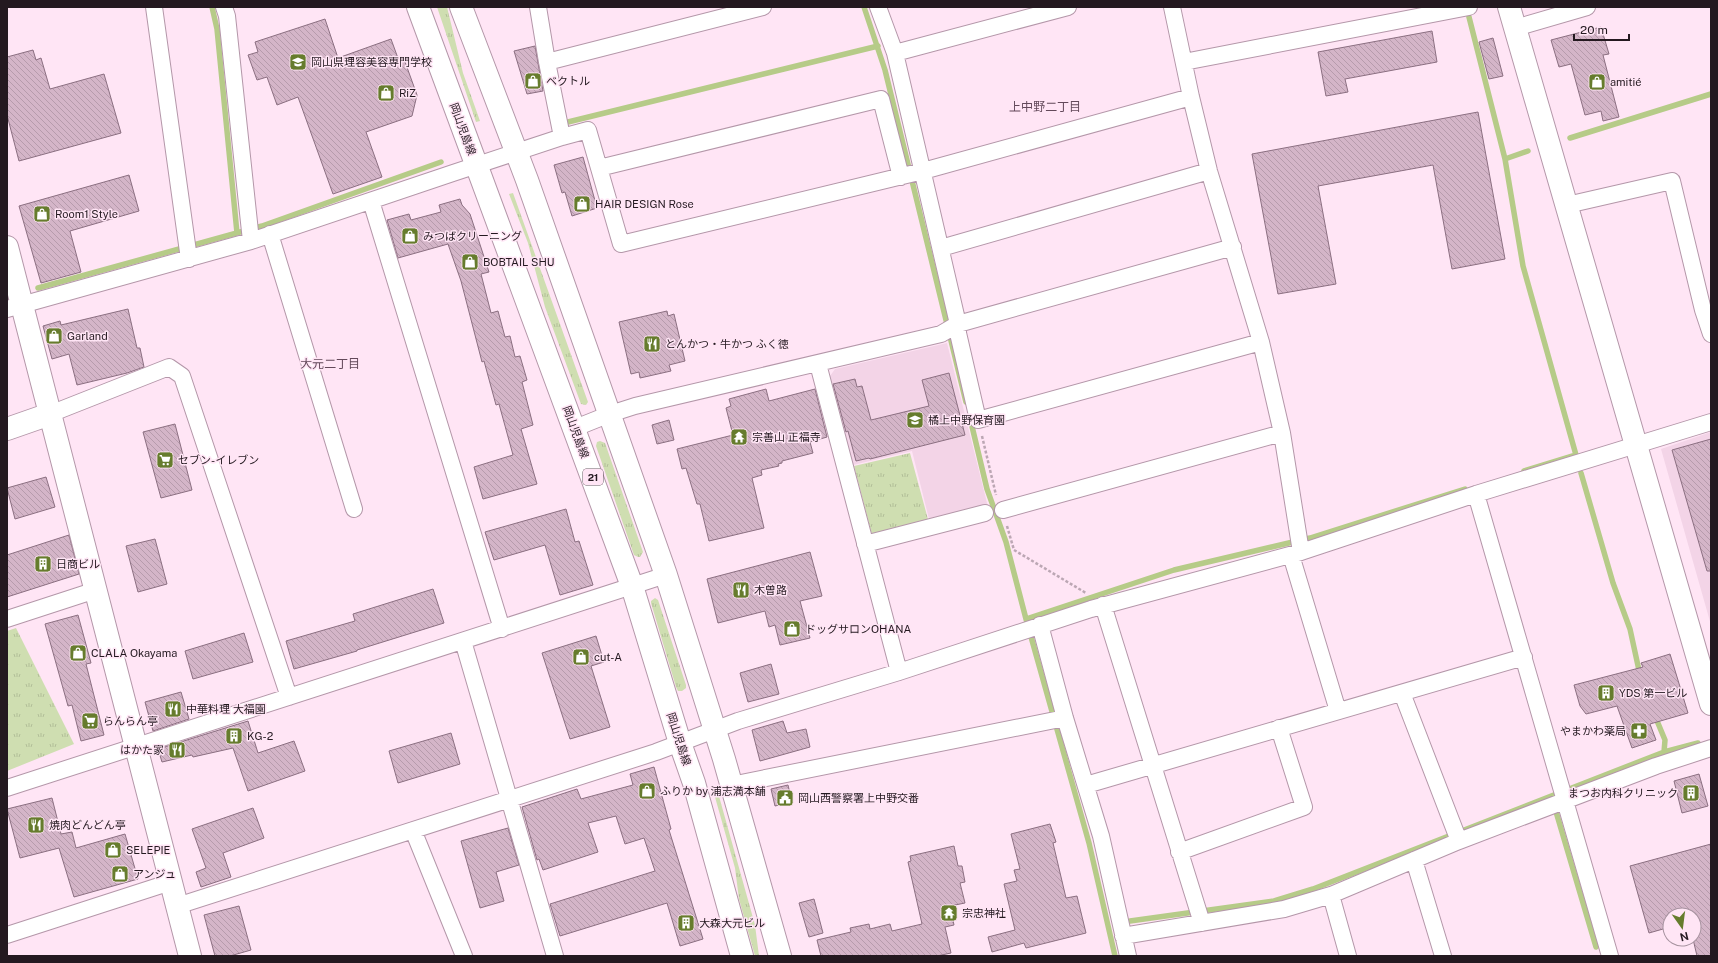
<svg xmlns="http://www.w3.org/2000/svg" width="1718" height="963" viewBox="0 0 1718 963" font-family="'Public Sans','Noto Sans JP',sans-serif">
<style>
.built{fill:#f3d4e7}
.grass{fill:url(#grass-tufts)}
.lines{fill:none;stroke-linecap:round;stroke-linejoin:round}
.stream{stroke:#b6cb88;stroke-width:5.5}
.building{fill:url(#building-back-hatch);stroke:#8b6f81}
.street-casing{stroke:#b497a9;stroke-width:18}
.secondary-casing{stroke:#b497a9;stroke-width:24}
.primary-casing{stroke:#b497a9;stroke-width:24}
.path{stroke:#bca7b4;stroke-width:2.5;stroke-dasharray:3 2;stroke-linecap:butt}
.street{stroke:#fff;stroke-width:16}
.secondary{stroke:#fff;stroke-width:22}
.primary{stroke:#fff;stroke-width:22}
.labels{text-anchor:middle;dominant-baseline:central;stroke-width:3;stroke-linejoin:round;paint-order:stroke}
.shield{fill:#ffe5f5;stroke:#665660;stroke-width:1}
.shield-label{font-size:10px;font-weight:bold;fill:#241920}
.poi-label{font-size:11px;fill:#241920;stroke:#ffe5f5;text-anchor:start}
.street-label{font-size:11px;fill:#241920;stroke:#ffe5f5}
.neighbourhood-label{font-size:12px;fill:#63495a;stroke:#ffe5f5}
</style>
<defs>
<pattern id="grass-tufts" width="24" height="20" patternUnits="userSpaceOnUse"><rect width="24" height="20" fill="#cfdeb1"/><path d="M3 7l-1-3M5 7V3M7 7l1-3M15 17l-1-3M17 17v-4M19 17l1-3" fill="none" stroke="#b2be98"/></pattern>
<pattern id="building-back-hatch" width="6" height="6" patternUnits="userSpaceOnUse"><rect width="6" height="6" fill="#d4b5c8"/><path d="M-1 5l2 2M0 0l6 6M5-1l2 2" fill="none" stroke="#b69bac"/></pattern>
</defs>
<rect width="100%" height="100%" fill="#ffe5f5"/>
<path class="built" d="M947 343 988 507 930 523 912 451 853 465 830 376 835 369Z
M1711 432V625L1661 449Z"/>
<path class="grass" d="M437 7H447L463 73 480 121 476 122Z
M513 193 588 402 586 405 581 404 545 307 528 243 509 194Z
M600 441 605 443 643 552 640 557H638L634 555 596 446 597 442Z
M910 453 929 523 872 535 854 466Z
M655 598 658 600 686 685V688L682 691H678L676 687 651 603V601Z
M16 628 74 744 7 771V631Z
M715 788 717 789 755 925 759 956H755L739 899 735 868 713 790Z"/>
<g class="lines">
<path class="stream" d="M212 7 217 29 237 233
M864 7 885 70 966 402
M1469 17 1505 159
M568 122 878 46
M1570 138 1711 94
M38 288 262 226 441 162
M970 418 987 489 1006 542 1026 619 1089 843 1115 956
M1524 471 1576 455 1523 266 1505 159 1528 151
M1581 473 1613 583 1630 629 1640 675
M1026 619 1174 570 1310 538 1465 489
M1655 716 1665 740 1664 752
M1554 805 1596 947
M1130 921 1274 901 1313 889 1664 752 1698 743"/>
</g>
<path class="building" d="M325 19 338 58 391 39 399 61 404 59 417 95 412 116 366 132 382 177 333 194 298 97 277 105 267 77 257 80 248 55 258 52 255 42Z
M1601 27 1609 54 1603 55 1619 117 1603 121 1601 111 1585 115 1571 64 1559 67 1551 40Z
M1432 31 1437 62 1345 79 1348 92 1326 96 1318 52Z
M1493 38 1503 76 1489 79 1479 42Z
M535 46 543 91 527 94 514 51Z
M33 50 36 60 41 58 50 89 104 74 121 133 19 161 7 115V57Z
M1478 112 1505 259 1452 269 1433 165 1318 186 1336 284 1278 294 1252 154Z
M583 157 597 208 572 216 565 192 562 193 554 165Z
M129 175 139 211 70 231 81 272 41 283 19 206Z
M460 199 462 205 470 214 489 272 481 274 491 313 498 311 505 337 510 336 515 357 520 356 527 380 522 382 533 425 521 429 537 484 483 499 474 467 513 455 499 404 496 405 484 361 482 362 461 281 448 244 398 258 387 220 409 214 411 220 441 212 439 205Z
M128 309 137 348H140L144 367 127 373 77 385 69 354 52 359 43 326 60 321 61 325Z
M667 311 668 316 674 314 685 361 669 365 671 371 640 378 639 372 631 374 619 322Z
M949 373 965 435 870 459 869 458 856 461 848 431 846 432 833 384 855 379 857 387 862 386 871 420 929 406 922 380Z
M766 389 769 401 815 389 827 437 810 442 813 453 782 461V463L778 464 779 466 761 470 762 475 752 478 764 528 709 541 700 504H697L686 468 682 469 677 449 733 435 726 408 731 406 729 399Z
M669 420 674 440 657 444 652 425Z
M175 424 192 490 161 498 143 432Z
M1711 439V571H1707L1672 450Z
M46 477 55 507 15 519 7 488Z
M566 509 575 542 579 541 593 585 560 595 545 545 494 560 485 532Z
M69 535 79 574 7 597V555Z
M155 539 167 584 138 592 126 546Z
M810 552 822 596 800 601 810 638 780 645 775 625 769 627 765 611 718 623 707 579Z
M433 589 444 623 357 650V651L294 669 286 641 355 621 353 614Z
M78 615 91 663 86 664 104 735 81 741 72 705 68 706 45 624Z
M244 633 253 662 193 679 185 651Z
M596 636 604 662 591 666 610 727 570 739 542 653Z
M1670 654 1688 713 1650 724 1656 740 1632 748 1617 706 1586 714 1580 706 1574 685 1643 667 1641 663Z
M771 664 779 694 748 702 740 673Z
M181 692 189 719 153 731 145 702Z
M248 721 258 753 294 741 305 771 248 791 233 748 193 757 192 755 162 762 158 749Z
M783 721 787 733 806 729 810 747 760 761 752 730Z
M451 733 460 764 398 783 389 751Z
M654 767 671 829 669 830 703 939 680 946 667 903 560 936 550 904 655 871 644 838 625 844 616 816 588 823 598 852 543 870 539 859 537 860 522 807 577 789 581 799 633 785 630 774Z
M1699 774 1708 806 1682 813 1674 781Z
M788 785 792 802 775 806 771 789Z
M52 798 61 834 72 832 76 848 125 834 138 879 74 897 59 848 20 858 7 809Z
M253 808 264 838 223 853 231 877 201 887 196 872 206 868 192 829Z
M1050 824 1056 842 1053 843 1066 898 1077 896 1086 933 1026 948 1024 943 992 952 988 937 1015 930 1004 884 1017 881 1014 870 1020 869 1011 834Z
M508 828 519 865 496 872 504 901 480 908 461 841Z
M1711 844V956H1697L1693 939 1694 915H1670V927L1649 933 1630 866Z
M954 846 958 866H962L965 882 960 883 965 903 950 906 954 925 945 927 951 953 937 956H821L817 940 851 932 850 928 869 924 870 929 890 924 892 931 922 924 908 862 911 861 910 856Z
M814 899 823 933 809 937 799 903Z
M239 906 251 950 230 956H215L204 915Z"/>
<g class="lines">
<g class="street-casing">
<path id="street" d="M154 7 189 259
M224 7 227 16 251 241
M538 7 547 62 562 137
M878 7 895 53 958 324V333L978 420 1261 342
M1172 7 1191 97 1209 171 1261 342 1282 433 1301 552
M1515 28 1587 7
M895 53 1068 7
M547 62 763 7
M1184 62 1469 7
M599 168 881 99 901 177
M371 201 502 629
M1567 205 1672 181 1703 310 1711 334
M270 234 354 509
M941 248 1209 171
M7 309 251 241 453 173 562 137 588 130 621 244 923 171 1191 97
M818 364 899 672
M50 414 169 367 182 376 289 697
M575 428 610 414 635 406 941 334 958 324 1233 247
M1476 494 1610 956
M1003 510 1282 433
M865 544 985 513
M1291 555 1338 711
M1103 605 1202 923
M7 619 96 590
M1040 625 1065 718 1101 836 1128 956
M463 641 555 956
M1402 693 1459 841
M731 785 1065 718
M1086 785 1524 657
M7 788 666 575
M413 830 464 956
M1179 852 1304 807 1279 728
M1414 860 1443 956
M1331 895 1348 956
M177 906 656 752 738 721 899 672 1091 609 1301 552 1476 494 1711 422
M7 935 171 882
M1123 936 1284 909 1331 895 1459 841 1656 766 1711 748"/>
</g>
<g class="secondary-casing">
<path id="secondary" d="M1509 7 1711 704
M7 247 190 956
M7 429 50 414"/>
</g>
<g class="primary-casing">
<path id="primary" d="M418 7 632 586 680 743 694 783 742 956
M461 7 527 180 666 575 724 759 780 956"/>
</g>
<path class="path" d="M982 436 996 495
M1007 526 1014 550 1086 593"/>
<use href="#street" class="street"/>
<use href="#secondary" class="secondary"/>
<use href="#primary" class="primary"/>
</g>
<defs>
<g id="university-square" transform="scale(0.9)"><rect x="-9" y="-9" width="18" height="18" rx="4" fill="#667c2d" stroke="#ffe5f5"/><path d="M0-5L7-2L0 1L-7-2ZM-4 1L0 2.5L4 1V4Q0 6-4 4Z" fill="#fff"/></g>
<g id="shop-square" transform="scale(0.9)"><rect x="-9" y="-9" width="18" height="18" rx="4" fill="#667c2d" stroke="#ffe5f5"/><path d="M-5-2.5h2.3a2.7 3.5 0 0 1 5.4 0H5L5.5 6h-11ZM-1.5-2.5h3a1.5 2.3 0 0 0-3 0Z" fill="#fff"/></g>
<g id="restaurant-square" transform="scale(0.9)"><rect x="-9" y="-9" width="18" height="18" rx="4" fill="#667c2d" stroke="#ffe5f5"/><path d="M-5-6h1v4h1v-4h1v4h1v-4h1v5L-1.5 .5V6h-2V.5L-5-1ZM5-6V6H3V1.5H1.5Q1.5-4 5-6Z" fill="#fff"/></g>
<g id="school-square" transform="scale(0.9)"><rect x="-9" y="-9" width="18" height="18" rx="4" fill="#667c2d" stroke="#ffe5f5"/><path d="M0-5L7-2L0 1L-7-2ZM-4 1L0 2.5L4 1V4Q0 6-4 4Z" fill="#fff"/></g>
<g id="temple-square" transform="scale(0.9)"><rect x="-9" y="-9" width="18" height="18" rx="4" fill="#667c2d" stroke="#ffe5f5"/><path d="M0-6L5-2H3V0L6.5 2.5H4V6H1.5V3h-3V6H-4V2.5H-6.5L-3 0V-2H-5Z" fill="#fff"/></g>
<g id="supermarket-square" transform="scale(0.9)"><rect x="-9" y="-9" width="18" height="18" rx="4" fill="#667c2d" stroke="#ffe5f5"/><path d="M-6-5.5h2.5l.6 2H6L4.5 2H-2.5L-4.4-4H-6ZM-1.5 3.2a1.3 1.3 0 1 0 .1 0ZM3 3.2a1.3 1.3 0 1 0 .1 0Z" fill="#fff"/></g>
<g id="building-square" transform="scale(0.9)"><rect x="-9" y="-9" width="18" height="18" rx="4" fill="#667c2d" stroke="#ffe5f5"/><path d="M-4-6H4V6H1V3H-1V6H-4ZM-2.5-4.3h1.7v1.8h-1.7ZM.8-4.3h1.7v1.8H.8ZM-2.5-1h1.7V.8h-1.7ZM.8-1h1.7V.8H.8Z" fill="#fff"/></g>
<g id="pharmacy-square" transform="scale(0.9)"><rect x="-9" y="-9" width="18" height="18" rx="4" fill="#667c2d" stroke="#ffe5f5"/><path d="M-2-6h4v4h4v4h-4v4h-4v-4h-4v-4h4Z" fill="#fff"/></g>
<g id="civic-square" transform="scale(0.9)"><rect x="-9" y="-9" width="18" height="18" rx="4" fill="#667c2d" stroke="#ffe5f5"/><path d="M-.6-6.5H3V-4.5H.6V-3L4-1V1h2V6H-6V1h2V-1L-.6-3ZM-1.2 2.5V6h2.4V2.5Z" fill="#fff"/></g>
</defs>
<g fill-rule="evenodd">
<use href="#university-square" x="298" y="62"/>
<use href="#shop-square" x="533" y="81"/>
<use href="#shop-square" x="1597" y="82"/>
<use href="#shop-square" x="386" y="93"/>
<use href="#shop-square" x="582" y="204"/>
<use href="#shop-square" x="42" y="214"/>
<use href="#shop-square" x="410" y="236"/>
<use href="#shop-square" x="470" y="262"/>
<use href="#shop-square" x="54" y="336"/>
<use href="#restaurant-square" x="652" y="344"/>
<use href="#school-square" x="915" y="420"/>
<use href="#temple-square" x="739" y="437"/>
<use href="#supermarket-square" x="165" y="460"/>
<use href="#building-square" x="43" y="564"/>
<use href="#restaurant-square" x="741" y="590"/>
<use href="#shop-square" x="792" y="629"/>
<use href="#shop-square" x="78" y="653"/>
<use href="#shop-square" x="581" y="657"/>
<use href="#building-square" x="1606" y="693"/>
<use href="#restaurant-square" x="173" y="709"/>
<use href="#supermarket-square" x="90" y="721"/>
<use href="#pharmacy-square" x="1639" y="731"/>
<use href="#building-square" x="234" y="736"/>
<use href="#restaurant-square" x="177" y="750"/>
<use href="#shop-square" x="647" y="791"/>
<use href="#building-square" x="1691" y="793"/>
<use href="#civic-square" x="785" y="798"/>
<use href="#restaurant-square" x="36" y="825"/>
<use href="#shop-square" x="113" y="850"/>
<use href="#shop-square" x="120" y="874"/>
<use href="#temple-square" x="949" y="913"/>
<use href="#building-square" x="686" y="923"/>
</g>
<g class="labels">
<rect class="shield" x="583" y="469" width="20" height="16" rx="3"/>
<g class="shield-label">
<text x="593" y="477">21</text>
</g>
<g class="poi-label">
<text x="311" y="62">岡山県理容美容専門学校</text>
<text x="546" y="81">ベクトル</text>
<text x="1610" y="82">amitié</text>
<text x="399" y="93">RiZ</text>
<text x="595" y="204">HAIR DESIGN Rose</text>
<text x="55" y="214">Room1 Style</text>
<text x="423" y="236">みつばクリーニング</text>
<text x="483" y="262">BOBTAIL SHU</text>
<text x="67" y="336">Garland</text>
<text x="665" y="344">とんかつ・牛かつ ふく徳</text>
<text x="928" y="420">橘上中野保育園</text>
<text x="752" y="437">宗善山 正福寺</text>
<text x="178" y="460">セブン-イレブン</text>
<text x="56" y="564">日商ビル</text>
<text x="754" y="590">木曽路</text>
<text x="805" y="629">ドッグサロンOHANA</text>
<text x="91" y="653">CLALA Okayama</text>
<text x="594" y="657">cut-A</text>
<text x="1619" y="693">YDS 第一ビル</text>
<text x="186" y="709">中華料理 大福園</text>
<text x="103" y="721">らんらん亭</text>
<text x="1626" y="731" text-anchor="end">やまかわ薬局</text>
<text x="247" y="736">KG-2</text>
<text x="164" y="750" text-anchor="end">はかた家</text>
<text x="660" y="791">ふりか by 浦志満本舗</text>
<text x="1678" y="793" text-anchor="end">まつお内科クリニック</text>
<text x="798" y="798">岡山西警察署上中野交番</text>
<text x="49" y="825">焼肉どんどん亭</text>
<text x="126" y="850">SELEPIE</text>
<text x="133" y="874">アンジュ</text>
<text x="962" y="913">宗忠神社</text>
<text x="699" y="923">大森大元ビル</text>
</g>
<g class="street-label">
<text transform="translate(463 129) rotate(70)">岡山児島線</text>
<text transform="translate(576 432) rotate(70)">岡山児島線</text>
<text transform="translate(679 739) rotate(72)">岡山児島線</text>
</g>
<g class="neighbourhood-label">
<text x="1045" y="107">上中野二丁目</text>
<text x="330" y="364">大元二丁目</text>
</g>
</g>
<rect width="1718" height="963" fill="none" stroke="#241920" stroke-width="16"/>
<g transform="translate(1682 927) rotate(166)"><circle r="19" fill="#ffe5f5" stroke="#a793a0"/>
<path d="M0-3L7 15L0 10L-7 15Z" fill="#667c2d"/>
<text y="-6" font-size="11" font-weight="bold" text-anchor="middle" fill="#241920">N</text>
</g>
<path d="M1574 34v6h55v-6" fill="none" stroke="#241920" stroke-width="2"/>
<text x="1580" y="34" font-size="12" fill="#241920" stroke="#ffe5f5" stroke-width="3" paint-order="stroke">20 m</text>
</svg>
